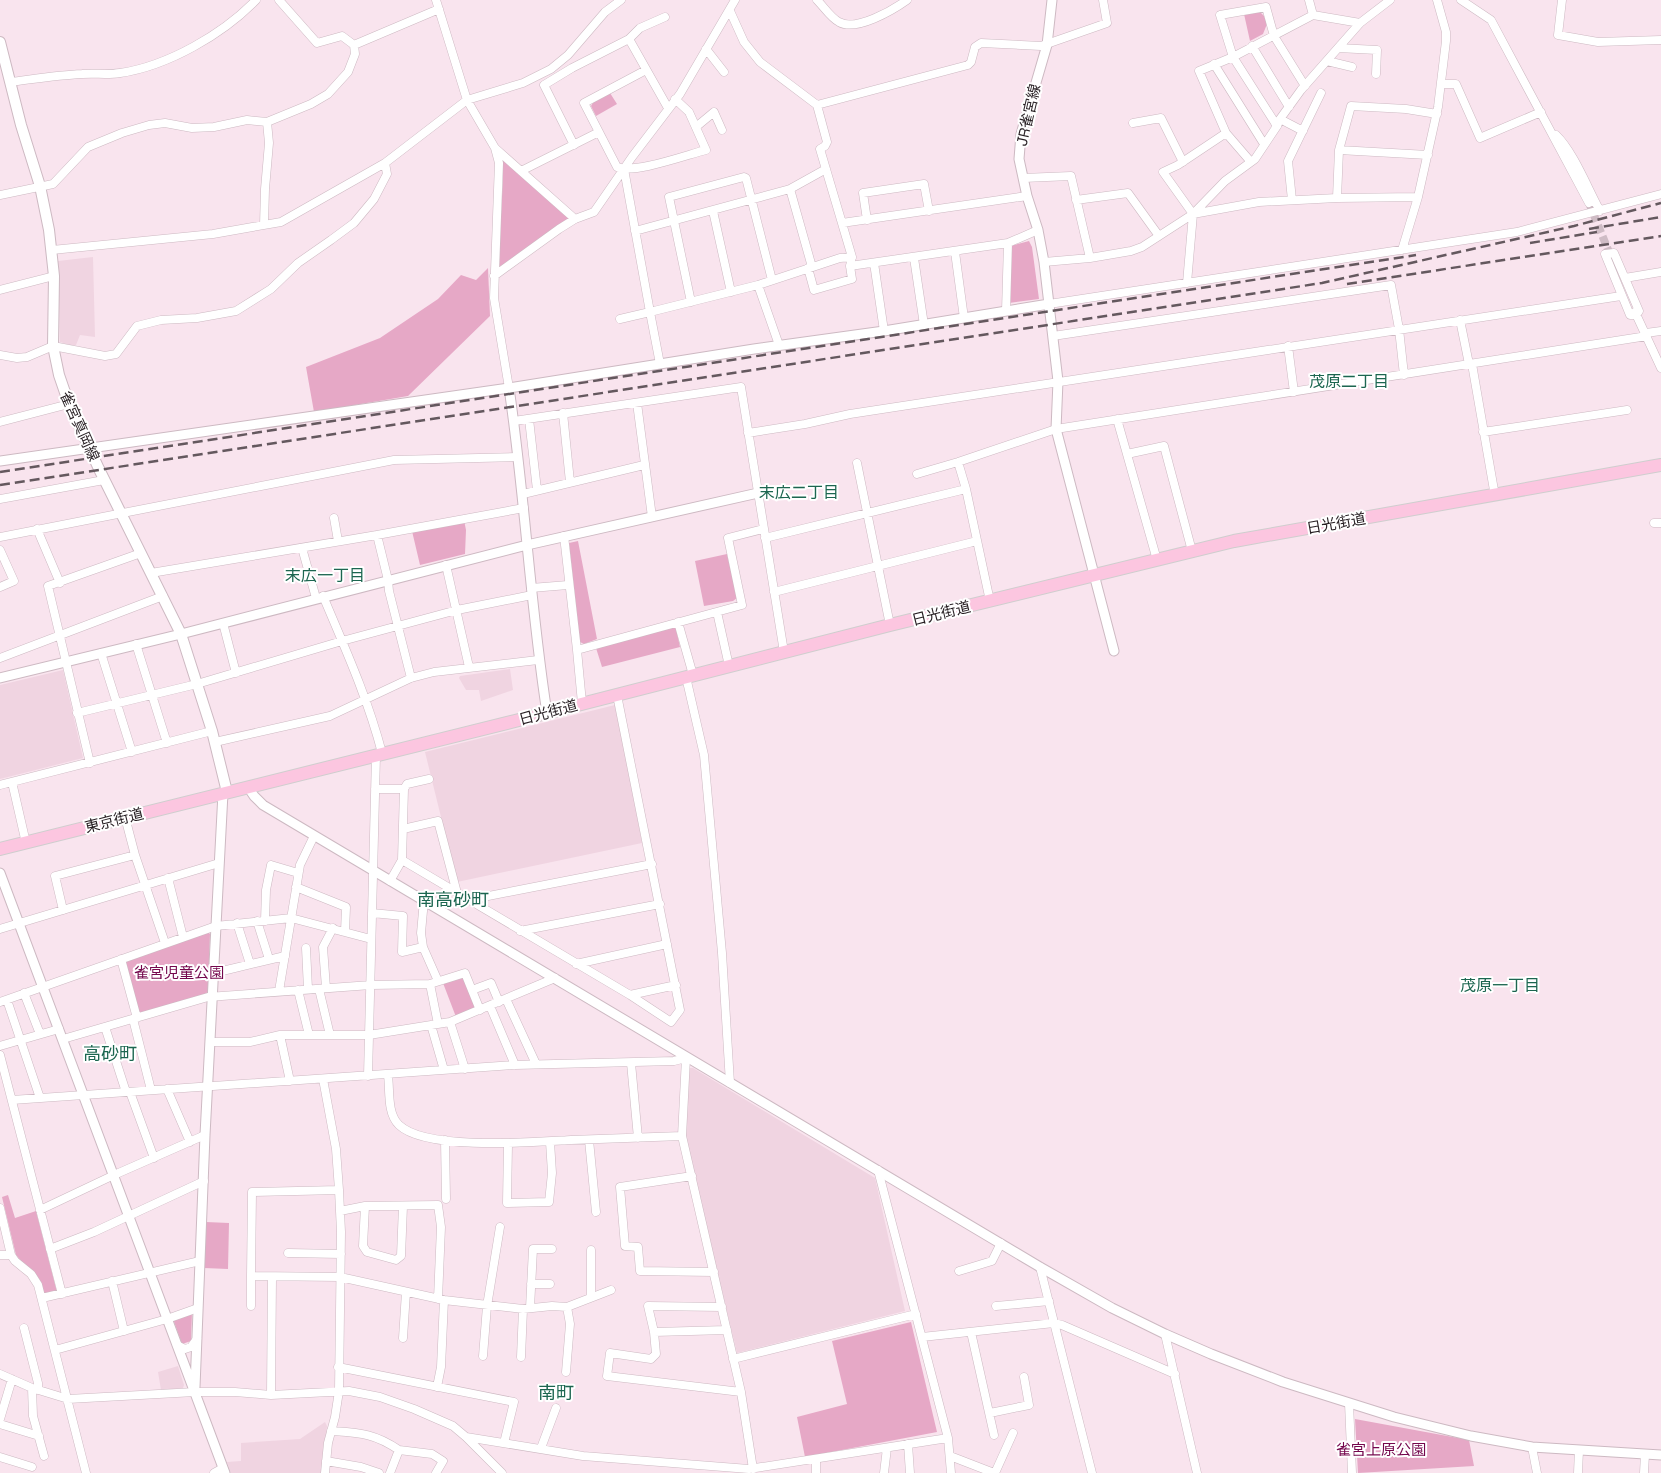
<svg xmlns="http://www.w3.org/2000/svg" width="1661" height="1473" viewBox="0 0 1661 1473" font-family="'Space Grotesk','Noto Sans JP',sans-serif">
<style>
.built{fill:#f0d4e1}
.green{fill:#e6a8c6}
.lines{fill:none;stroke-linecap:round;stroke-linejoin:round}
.minor-tunnel{stroke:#cfbcc5;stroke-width:8;stroke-dasharray:8 4;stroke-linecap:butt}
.minor-casing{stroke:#cdb9c2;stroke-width:9}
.tertiary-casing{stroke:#cdb9c2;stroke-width:11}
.secondary-casing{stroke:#cdb9c2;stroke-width:12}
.trunk-casing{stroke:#cfcece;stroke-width:14}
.minor{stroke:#fff;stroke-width:8}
.tertiary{stroke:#fff;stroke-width:9}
.secondary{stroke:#fff;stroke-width:10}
.trunk{stroke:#fcc6e0;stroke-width:12}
.rail{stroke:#64585e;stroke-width:2.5;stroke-dasharray:10 5;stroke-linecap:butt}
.labels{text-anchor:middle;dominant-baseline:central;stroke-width:4;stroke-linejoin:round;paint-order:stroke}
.street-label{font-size:15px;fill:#261e22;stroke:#fff}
.park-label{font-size:15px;fill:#74074d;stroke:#fff}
.neighbourhood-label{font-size:16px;fill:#1c6650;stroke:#fff}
.quarter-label{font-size:18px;fill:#1c6650;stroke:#fff}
</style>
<rect width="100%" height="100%" fill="#f9e4ee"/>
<path class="built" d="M93 257 95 337 80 335 76 345H70L60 342 58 261Z
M510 669 513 690 481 701 479 690H466L459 678 460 676Z
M63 670 83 758 0 779V685Z
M615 705 617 706 642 843 457 882 425 752Z
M689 1068H693L875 1178 905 1311 737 1353 685 1137Z
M178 1366 184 1385 183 1388 161 1390 158 1372Z
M325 1422 327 1426 323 1473H231L227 1462 241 1461V1443L300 1439Z"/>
<path class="green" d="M1260 12 1264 16 1267 24 1263 34 1250 41 1244 14Z
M610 93 617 104 596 116 591 106 594 101Z
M501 158 571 217 498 269 503 178Z
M1029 241 1032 247 1039 299 1009 303 1010 246Z
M488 268 490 316 408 396 314 412 306 367 380 338 438 299 461 275 476 280Z
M464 520 466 530 465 554 420 565 412 531Z
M578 541 597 639 584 644 580 642 569 543Z
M727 554 737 598 733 601 704 606 695 561Z
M675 624 680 647 602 667 596 648Z
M208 932 210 934 208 992 205 994 139 1014 125 961Z
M464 977 477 1008 456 1017 443 983Z
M8 1195 15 1218 36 1211 57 1292 44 1296 35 1277 16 1255 2 1197Z
M206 1222 229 1223 228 1269 204 1268Z
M192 1312 191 1341 182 1344 173 1319Z
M911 1322 937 1432 805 1457 797 1417 847 1404 832 1341Z
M1355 1419 1469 1440 1474 1466 1358 1473Z"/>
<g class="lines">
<path class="minor-tunnel" d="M1589 203 1613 262"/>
<g class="minor-casing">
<path id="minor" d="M279 0 317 43 342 36 354 45
M436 0 467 100 495 148 499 163 494 298 509 388
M817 0C824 7 831 18 839 22 856 32 893 10 907 0
M1309 0 1313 15
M1461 0 1491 20 1589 203
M1562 0 1558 35 1598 42 1661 40
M730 11 744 42 760 62 817 105 827 142 825 146 820 149 852 257
M629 39 640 28 665 17
M1252 46 1289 107
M1338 48 1377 50 1376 74
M706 49 724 72
M1327 61 1352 67
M1214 64 1264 144
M646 70 584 103 617 167C635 174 686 155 706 150L689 112 675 99
M10 82C34 79 58 75 82 74 95 73 108 75 120 73 168 66 223 34 256 0
M1441 84H1456L1480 138 1541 112
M817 105 968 65 971 62 975 47 981 43 1041 46 1107 23 1103 0
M1280 119 1303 131
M1133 123 1161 118 1183 162
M1277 126 1233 57 1220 15 1266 7 1274 36 1305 86
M696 127 714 112 722 130
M1226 133 1199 71 1233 57 1313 15 1360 23
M1556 135C1573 151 1588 189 1600 211
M574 145 544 85 572 68 629 39 668 108
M495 148 575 219
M1339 150 1428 155
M624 169 650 312 758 285 840 258 852 257 850 266 1008 243 1038 230
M521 171 599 132
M1023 178 1071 176 1090 258
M790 189 812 267
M0 195 53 184 88 147 122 133 149 125 165 123 192 128 214 127 247 120 267 122 311 104 328 94 348 72 355 54 354 45 439 9
M1337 198 1339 150 1351 106 1406 109 1437 114
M1076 200 1128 193 1159 236
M1292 200 1288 161 1321 93
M713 211 731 292
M1193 214 1259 202 1337 198 1418 197 1438 107 1446 41V32L1437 0
M867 220 863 193 924 184 929 211
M842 223 1027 196
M264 225 265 189 269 143 267 122
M635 231 790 189 826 169
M52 250 213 234 281 222 385 163 467 100 523 83 551 69 568 55 605 12 621 0
M1402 250 1418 197
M955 252 964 318
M1614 253 1639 311 1636 315H1630L1605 254Z
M914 258 924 325
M1044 262 1090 258 1131 251 1142 247 1193 214 1225 181 1255 159 1277 126 1280 119 1301 90 1360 23 1390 0
M874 263 884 331
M808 268 814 290 852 279 850 266
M494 276 559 229 575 219 594 212 632 157 680 94 735 0
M1625 278 1661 272
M1187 283 1193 214 1163 172 1178 165 1226 133 1251 162
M758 285 779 345
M0 290 54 276
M691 302 669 197 744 177 746 178 772 280
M1049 304 1517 232 1661 194
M1006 311 1008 243
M1635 312 1661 368
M620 319 650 312 660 364
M1460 320 1469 364
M1646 333 1661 331
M1053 336 1391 285 1399 329 1404 375
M1288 346 1294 392
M0 355 17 358 27 357 53 346 105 356 116 354 137 326 161 320 197 318 236 311 271 289 298 263 331 240 354 223 374 199 387 174 385 163
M1472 364 1495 496
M637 403 652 517
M563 413 570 482
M529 419 537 490
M1117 419 1157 560
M514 421 741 387 784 652
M0 422 69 404
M1483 432 1627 410
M748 433 805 424 850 414 1621 296
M1127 454 1164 446 1192 551
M857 463 890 625
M917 474 958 462 1056 429 1647 336
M966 489 990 601
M523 494 644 465
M0 499 104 480
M334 518 338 541
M1654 523H1661
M37 529 60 583
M377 535 388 580 389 591 411 678
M564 536 577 650 742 605 728 538 763 529
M0 537 394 460 518 457
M765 538 966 489 958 462
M302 548 316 598
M0 550 14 581 0 587
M446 565 469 667
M151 573 377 535 524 508
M531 588 568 585
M774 592 977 541
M323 596C345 648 368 699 382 753
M717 612 729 666
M678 622 693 675
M223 623 236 673
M136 644 167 743
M577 650 582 703
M101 653 132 752
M0 658 163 596
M686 677 704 755 722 953 730 1083
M77 713 197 684 342 641 457 610 532 595
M215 742 330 716 411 678 434 672 538 660
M90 763 48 586 141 553
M12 782 26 843
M0 785 212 731
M375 789H404L402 860 630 995 671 1022 680 1010 617 695
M404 789 407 784 429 779
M125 817 135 855 165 943
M403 829 438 821 457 893
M168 878 183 937
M390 881 402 860
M296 887 346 907 345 932
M424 900 421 933 423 947 438 981
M468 900 652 864
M63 910 55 876 135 855
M372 913 403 916 402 952 423 947
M257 921 269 959
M265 921 266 890 271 865 298 873
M237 923 250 964
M0 929 219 863
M520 931 660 904
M306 948 308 989
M121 959 137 1018
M576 964 667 944
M214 973 285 956
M430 984 438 1024
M326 988 323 947 333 928
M319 989 330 1035
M298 990 309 1035H369L450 1022 555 978
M472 990 491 983 499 1002
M279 991 300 865 314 836
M24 993 40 1034
M630 995 676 985
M506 999 536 1064
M7 1000 40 1098
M0 1002 216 926 291 918 371 939
M490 1006 515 1065
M133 1019 151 1090
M450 1022 465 1069
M431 1025 444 1070
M105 1027 126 1092
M280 1035 290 1081
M63 1039 208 997 371 985 430 984 465 973 480 1010
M211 1042H250L280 1035H309
M0 1046 59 1029
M0 1055 62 1294
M631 1063 638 1138
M388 1075C390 1091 387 1114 399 1125 426 1151 535 1142 571 1140 608 1139 645 1137 682 1136
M368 1076 376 755
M323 1079 336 1149 339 1190 341 1232 339 1391 335 1417 328 1443 325 1473
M167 1089 190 1142
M130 1092 154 1158
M12 1100 515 1065 674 1061 686 1058 682 1136 741 1392 753 1469
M445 1140 446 1199
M589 1140 596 1212
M508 1144 507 1203 549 1202 552 1173 550 1142
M878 1170 948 1438 951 1473
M692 1176 620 1187 625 1246 638 1247 640 1271 714 1272
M339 1190 252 1192 251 1276 340 1277 444 1300 523 1309 552 1306 567 1307 611 1290
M365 1206 363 1246 367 1252 396 1260 401 1256 403 1206
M0 1208 11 1255 15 1261 31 1274 38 1285 86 1473
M40 1210 114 1175 205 1135
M340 1211 365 1206 438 1205 441 1227 438 1299
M50 1249 94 1232 204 1181
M591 1250V1297
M288 1253 341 1254
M0 1255H11
M1040 1267 1092 1473
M959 1271 992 1261 1001 1243
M112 1281 124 1331
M531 1284H550
M42 1298 200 1261
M251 1306V1276
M996 1306 1049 1301
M722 1307 648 1306 654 1332 656 1354 651 1359 610 1353 607 1376 741 1392
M530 1308 533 1249H552
M24 1328 38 1383V1390
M654 1332 727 1330
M971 1332 994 1435
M1165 1334 1197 1473
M922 1337 1054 1323 1062 1325 1175 1374
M403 1338 406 1292
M177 1345 185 1349 191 1347 197 1339
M55 1350 167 1319 198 1308
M483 1356 487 1306 500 1227
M521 1357 523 1309
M733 1359 916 1314
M338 1367 514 1402 504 1443
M566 1372 570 1324 567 1307
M0 1374 32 1388 68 1399 195 1392H235L271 1395 349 1391 380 1397 414 1409 453 1426 466 1437 583 1456 749 1469 948 1438
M437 1387 441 1367 444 1300
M32 1388 33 1416 44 1456
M271 1395 272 1277
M1349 1403 1352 1473
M990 1413 1029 1405 1024 1377
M0 1419 12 1379
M0 1424 39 1436
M331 1431C360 1433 374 1433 399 1450
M466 1437 502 1473
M908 1444 910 1473
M1532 1447 1537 1473
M541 1448 556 1408
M950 1456 994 1473
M0 1457 32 1467
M816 1459V1473
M326 1461 361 1467 379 1473
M214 1473 223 1468
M390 1473 399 1450 432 1454 443 1461 436 1473
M884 1473 887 1448
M995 1473 1013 1433
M1578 1473 1579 1450
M1644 1473 1645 1454"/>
</g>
<g class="tertiary-casing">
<path id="tertiary" d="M1052 0 1047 45 1021 134 1019 159 1027 196 1038 230 1044 262 1058 381 1056 429 1114 651
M509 388C525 496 530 605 547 713
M0 461 509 388 754 349 884 331 1049 304
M0 678 181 634 527 545 758 493
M248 787 254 796 263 805 1040 1267 1112 1308 1165 1334 1211 1354 1283 1382 1394 1417 1471 1436 1532 1447 1661 1455
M0 873 225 1473
M195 1387 205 1135 223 793"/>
</g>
<g class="secondary-casing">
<path id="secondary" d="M0 42 21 125 40 186 49 230 54 276 53 346 59 375 69 404 99 469 181 634 212 731 227 792"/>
</g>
<g class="trunk-casing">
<path id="trunk" d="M0 849 515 721 890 625 1234 541 1661 465"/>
</g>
<use href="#minor" class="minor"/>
<use href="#tertiary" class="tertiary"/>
<use href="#secondary" class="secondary"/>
<use href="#trunk" class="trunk"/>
<path class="rail" d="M1589 229 1661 217
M1530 243 1597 232
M1347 284 1661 236
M0 472 1416 255
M0 485 1322 283 1574 226 1661 203"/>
</g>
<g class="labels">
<g class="street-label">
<text transform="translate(1028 115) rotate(-77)">JR雀宮線</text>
<text transform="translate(80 426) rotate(66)">雀宮真岡線</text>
<text transform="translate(1336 523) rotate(-10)">日光街道</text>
<text transform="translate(941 613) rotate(-14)">日光街道</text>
<text transform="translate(548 712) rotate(-15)">日光街道</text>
<text transform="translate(114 820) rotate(-14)">東京街道</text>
</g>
<g class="park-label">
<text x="179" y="972">雀宮児童公園</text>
<text x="1381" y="1449">雀宮上原公園</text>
</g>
<g class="neighbourhood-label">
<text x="1349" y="381">茂原二丁目</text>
<text x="799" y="492">末広二丁目</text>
<text x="325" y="575">末広一丁目</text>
<text x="1500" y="985">茂原一丁目</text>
</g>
<g class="quarter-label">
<text x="453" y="899">南高砂町</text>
<text x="110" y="1053">高砂町</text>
<text x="556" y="1392">南町</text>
</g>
</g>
</svg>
